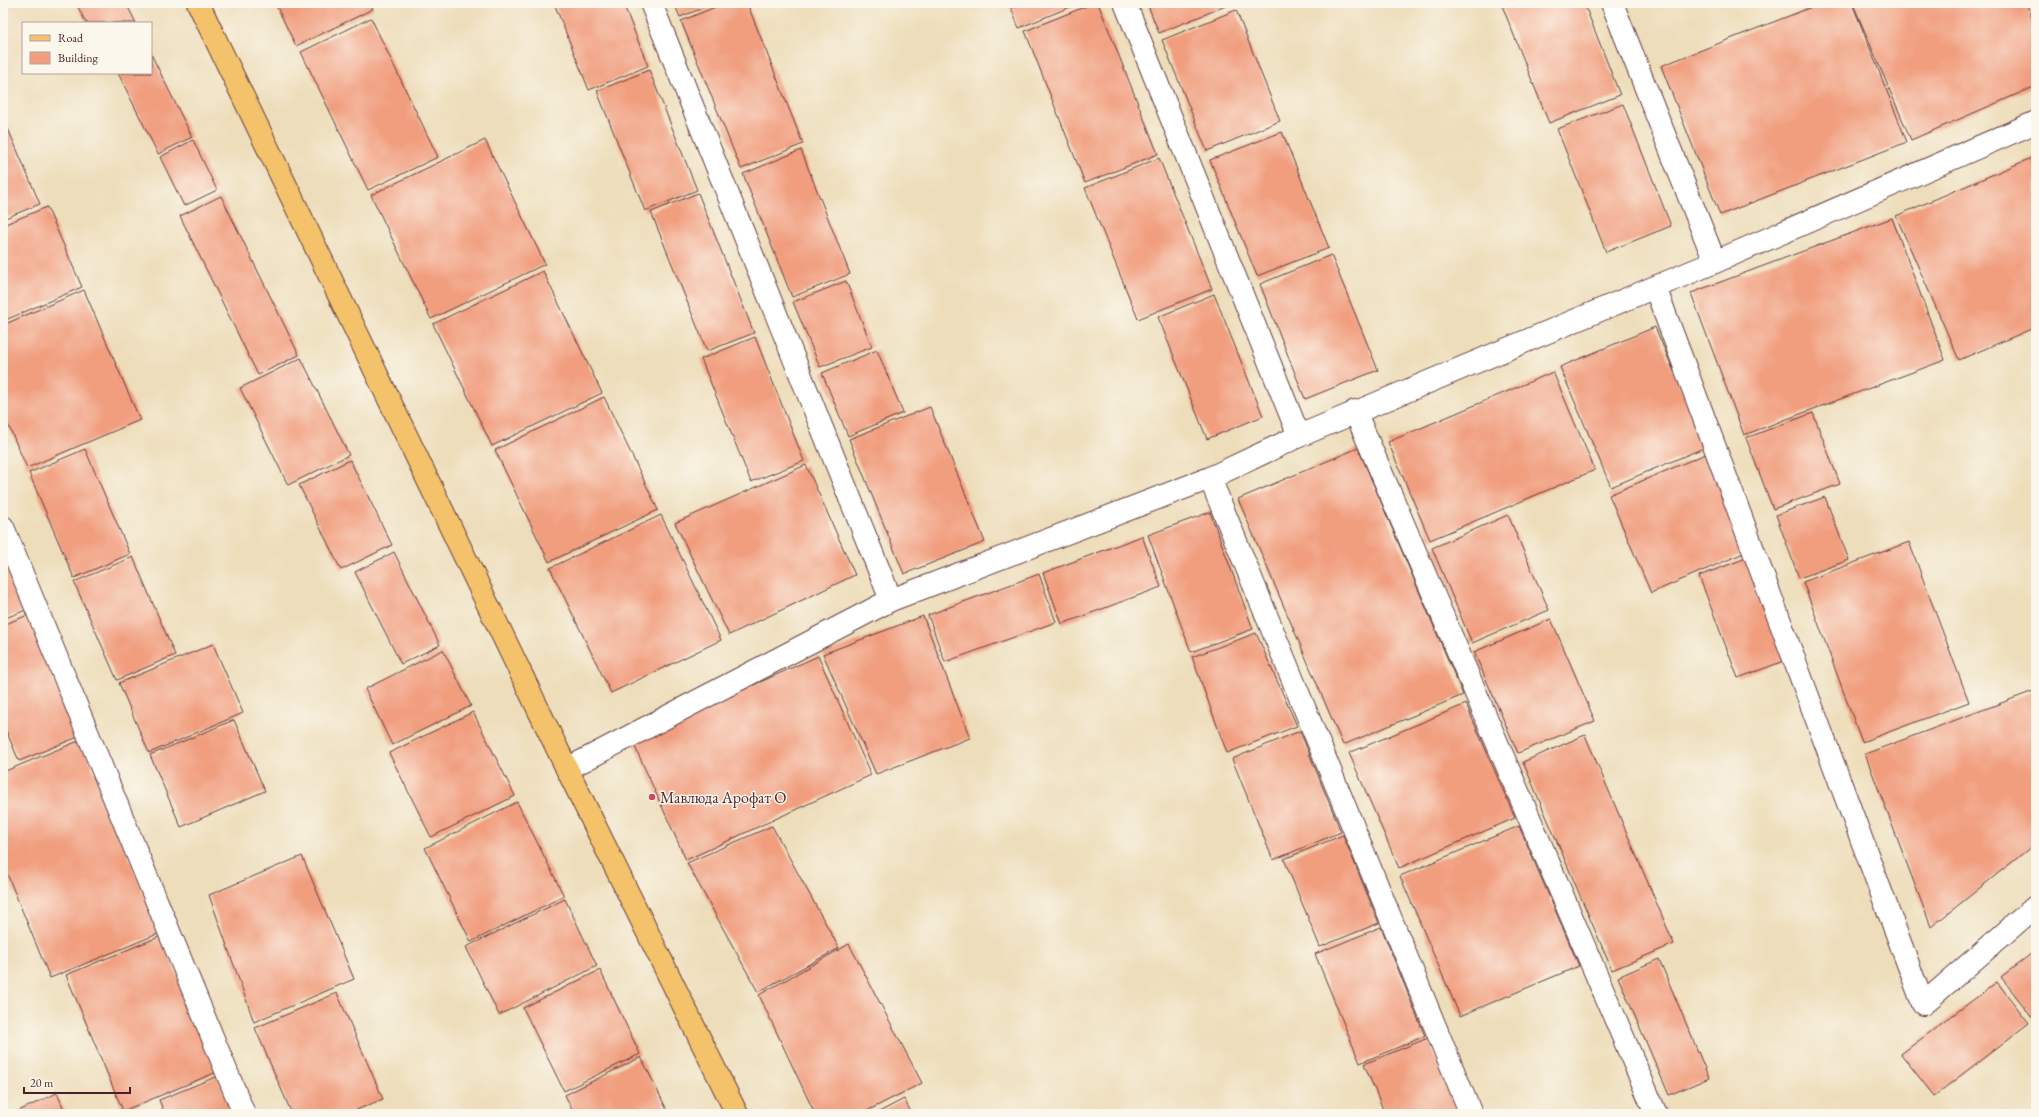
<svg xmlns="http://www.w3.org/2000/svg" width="2039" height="1117" viewBox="0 0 2039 1117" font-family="'EB Garamond',serif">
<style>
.building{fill:#f19e7f}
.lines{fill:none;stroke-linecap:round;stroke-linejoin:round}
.minor-casing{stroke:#623c40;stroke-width:24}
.major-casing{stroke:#623c40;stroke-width:24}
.minor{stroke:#fff;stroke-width:22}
.major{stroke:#f3c26a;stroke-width:22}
.poi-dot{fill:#d1495b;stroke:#fbf7ec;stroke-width:1.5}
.labels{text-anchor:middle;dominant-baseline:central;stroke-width:3;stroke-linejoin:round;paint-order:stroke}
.poi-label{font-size:16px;fill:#4a1f2b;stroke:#fbf7ec;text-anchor:start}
</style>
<rect width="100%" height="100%" fill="#fbf7ec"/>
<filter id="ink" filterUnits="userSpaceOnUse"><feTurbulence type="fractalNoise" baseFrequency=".025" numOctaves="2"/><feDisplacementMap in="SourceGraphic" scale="8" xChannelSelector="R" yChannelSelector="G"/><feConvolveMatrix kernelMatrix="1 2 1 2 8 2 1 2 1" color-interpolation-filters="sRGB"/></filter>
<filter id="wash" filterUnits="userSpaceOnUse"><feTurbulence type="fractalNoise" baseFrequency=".012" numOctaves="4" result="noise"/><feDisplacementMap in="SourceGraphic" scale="16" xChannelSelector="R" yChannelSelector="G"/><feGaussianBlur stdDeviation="0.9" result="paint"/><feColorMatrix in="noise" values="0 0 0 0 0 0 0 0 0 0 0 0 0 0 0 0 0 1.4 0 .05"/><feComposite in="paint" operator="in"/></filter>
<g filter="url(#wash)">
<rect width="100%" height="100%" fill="#edddba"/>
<g id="blocks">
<path class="building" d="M76 3H126L136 23H86Z
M275 3H370L373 9 296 46Z
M554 3H623L648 66 589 90Z
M674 3H716L680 17Z
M725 3H747L803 144 741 169 681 21Z
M1009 3H1080L1019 28Z
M1094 3H1098L1158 154 1085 183 1025 31Z
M1147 3H1233L1159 33Z
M1501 3H1584L1620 95 1549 123Z
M1822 3H1852L1907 142 1720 215 1661 66Z
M1856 3H2026L2036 26V86L1911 140 1853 4Z
M1236 10 1280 121 1207 151 1162 40Z
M371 18 438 157 368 190 301 52Z
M151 54 192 137 158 154 118 73H151Z
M649 70 697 190 645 211 597 91Z
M1623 104 1671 226 1606 252 1557 129Z
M3 117 40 204 3 219Z
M1282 132 1329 248 1257 276 1210 160Z
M193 140 217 190 184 206 160 157Z
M485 140 545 264 431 319 371 195Z
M801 150 850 274 792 297 743 174Z
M2036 156V327L1959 360 1896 216Z
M1159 158 1212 289 1138 319 1085 188Z
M698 193 754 333 707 351 651 212Z
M221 196 299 355 258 375 180 216Z
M47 207 82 287 3 321V225Z
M1892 218 1945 360 1744 435 1691 293Z
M1331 255 1378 370 1305 399 1260 284Z
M543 271 602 393 492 446 433 324Z
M846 281 872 347 820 367 793 302Z
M84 290 140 420 27 468 3 413V325Z
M1214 294 1263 416 1207 439 1158 317Z
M1655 327 1706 447 1611 487 1560 367Z
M755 337 804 461 751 482 701 359Z
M877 350 903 413 848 436 822 373Z
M301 358 349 455 288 485 240 388Z
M1553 372 1595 470 1430 540 1388 442Z
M604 397 658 510 549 562 495 450Z
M930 407 985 542 904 574 849 439Z
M1813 413 1840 484 1773 509 1746 438Z
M1358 448 1463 695 1343 745 1238 499Z
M85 449 130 554 74 578 29 473Z
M1708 453 1746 552 1651 593 1609 495Z
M350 460 392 545 341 570 299 485Z
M806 465 855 575 729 635 675 523Z
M1825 497 1849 560 1799 578 1776 515Z
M1210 512 1253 629 1191 652 1148 535Z
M661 515 721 640 611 693 550 568Z
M1508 515 1549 610 1472 643 1432 548Z
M1142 536 1161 587 1062 624 1043 573Z
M1909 542 1969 702 1862 742 1803 582Z
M394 552 440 645 401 664 355 572Z
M3 553 26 610 3 619Z
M133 557 175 655 117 680 74 582Z
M1749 557 1787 660 1738 678 1699 576Z
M1039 574 1056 622 945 662 928 615Z
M28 615 78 737 19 761 3 723V625Z
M923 616 970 738 876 774 823 654Z
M1551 619 1595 721 1518 753 1474 652Z
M1256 633 1297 726 1227 753 1192 657Z
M213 644 243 713 149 753 119 683Z
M443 650 471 706 392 745 365 689Z
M818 656 871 775 686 860 632 740Z
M2036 690V843L1931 927 1865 754Z
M1466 704 1515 818 1399 868 1349 753Z
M473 712 515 796 431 837 389 753Z
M234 720 265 791 181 827 150 755Z
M1300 731 1341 832 1273 860 1232 759Z
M1585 735 1674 944 1612 970 1523 762Z
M81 740 160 933 50 978 3 864V772Z
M517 802 564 896 471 942 425 848Z
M772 826 839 948 758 992 687 863Z
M1519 826 1579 966 1460 1016 1400 876Z
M1343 835 1379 923 1320 947 1284 859Z
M302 856 354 979 254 1022 209 895Z
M565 899 597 966 499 1015 466 947Z
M1381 927 1425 1036 1360 1063 1315 954Z
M161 936 217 1072 123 1111 66 975Z
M849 944 922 1083 861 1114H815L759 995Z
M2036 950V1022L2001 977Z
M1659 959 1709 1078 1669 1095 1618 977Z
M600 970 640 1054 564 1091 523 1008Z
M1997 982 2029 1023 1934 1096 1901 1054Z
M337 993 383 1099 347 1114H292L255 1028Z
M1428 1038 1459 1114H1385L1364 1064Z
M641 1057 669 1114H574L565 1095Z
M218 1076 234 1114H165L159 1100Z
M57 1093 66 1114H12Z
M904 1099 912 1114H875Z"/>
</g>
</g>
<g filter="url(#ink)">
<use href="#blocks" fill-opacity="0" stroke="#623c40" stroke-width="1"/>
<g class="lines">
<g class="minor-casing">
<path id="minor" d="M651 3 891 600
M1125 3 1299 436
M1612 3 1715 262
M1655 287 1923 1004 2036 906
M1355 411 1656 1114
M1210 478 1471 1114
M3 527 244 1114
M567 769 891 600 1210 478 1299 436 1715 262 2036 122"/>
</g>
<g class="major-casing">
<path id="major" d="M198 3 567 769 737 1114"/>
</g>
<use href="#minor" class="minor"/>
<use href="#major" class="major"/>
</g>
</g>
<circle class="poi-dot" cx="652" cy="797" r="4"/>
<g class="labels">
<g class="poi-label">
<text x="660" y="797">Мавлюда Арофат О</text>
</g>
</g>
<rect width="2039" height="1117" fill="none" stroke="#fbf7ec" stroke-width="16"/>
<rect x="22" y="22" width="130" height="52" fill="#fbf7ec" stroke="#b4a19f"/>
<rect x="30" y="35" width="20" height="6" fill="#f3c26a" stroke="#b4a19f"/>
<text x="58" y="42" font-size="12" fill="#4a1f2b">Road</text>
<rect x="30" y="52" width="20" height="12" fill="#f19e7f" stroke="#b4a19f"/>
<text x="58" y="62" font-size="12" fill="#4a1f2b">Building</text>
<path d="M24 1087v6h106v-6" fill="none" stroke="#4a1f2b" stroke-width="2"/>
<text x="30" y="1087" font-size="12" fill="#4a1f2b" stroke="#fbf7ec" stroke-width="3" paint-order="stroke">20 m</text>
</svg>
